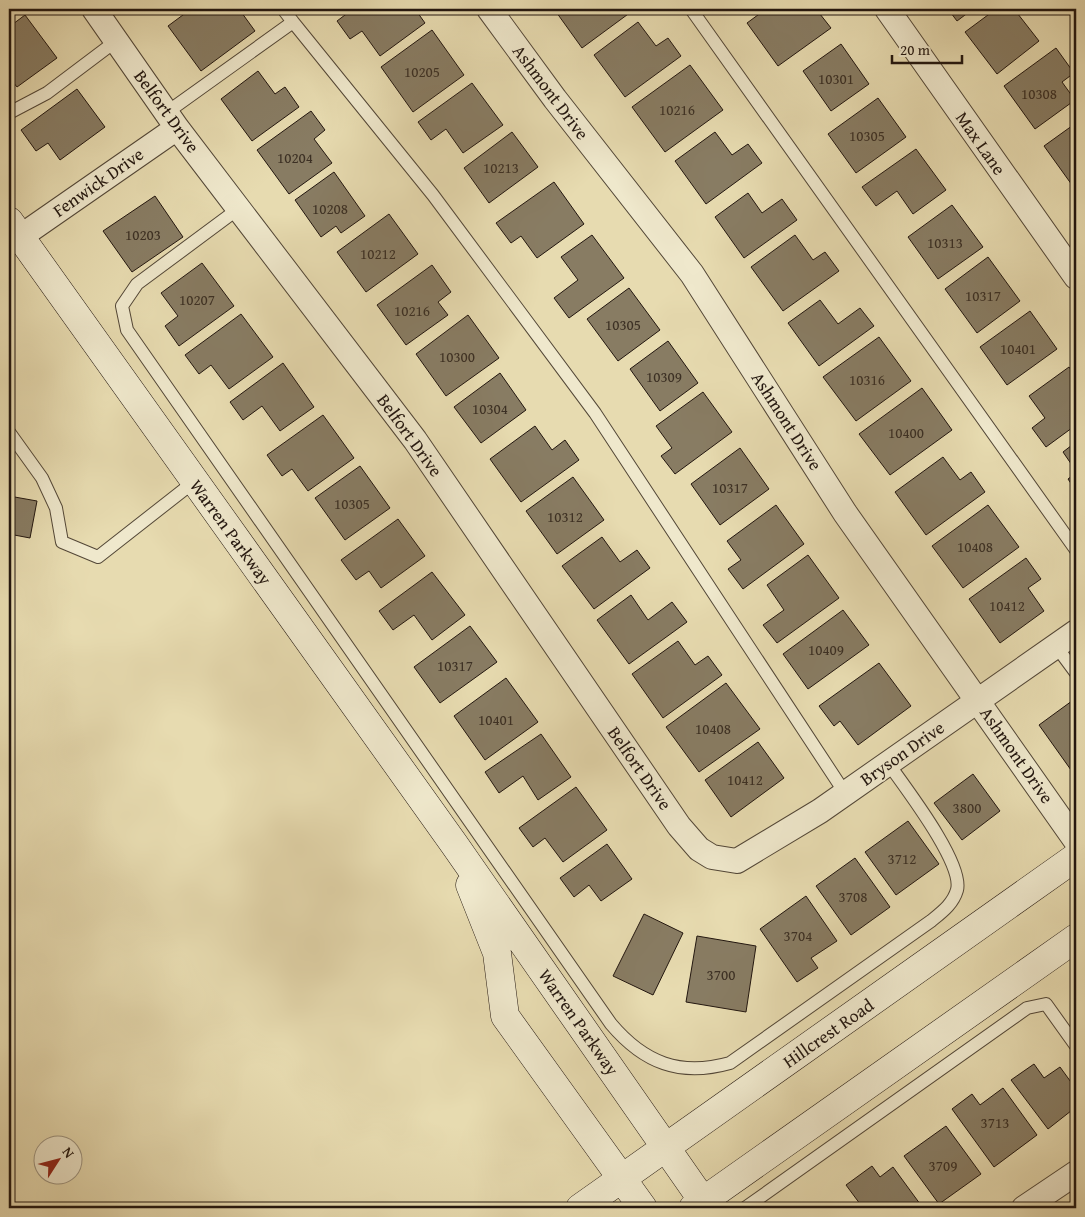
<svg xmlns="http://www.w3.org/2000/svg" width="1085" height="1217" viewBox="0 0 1085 1217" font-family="'Gentium Book Plus',serif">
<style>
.building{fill:#887c63;stroke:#22160f}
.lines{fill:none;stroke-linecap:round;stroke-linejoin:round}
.service-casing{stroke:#534737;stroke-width:14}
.minor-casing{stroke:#534737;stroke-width:26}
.secondary-casing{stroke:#22160f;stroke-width:29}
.service{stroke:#efe8cc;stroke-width:12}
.minor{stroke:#efe8cc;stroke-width:24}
.secondary{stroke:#efe8cc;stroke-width:28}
.labels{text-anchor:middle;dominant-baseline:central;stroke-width:4;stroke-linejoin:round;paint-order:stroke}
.number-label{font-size:15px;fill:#3c3024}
.street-label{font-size:18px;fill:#22160f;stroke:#efe8cc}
</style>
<rect width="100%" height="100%" fill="#e7dbb0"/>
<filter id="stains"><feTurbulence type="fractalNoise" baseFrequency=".004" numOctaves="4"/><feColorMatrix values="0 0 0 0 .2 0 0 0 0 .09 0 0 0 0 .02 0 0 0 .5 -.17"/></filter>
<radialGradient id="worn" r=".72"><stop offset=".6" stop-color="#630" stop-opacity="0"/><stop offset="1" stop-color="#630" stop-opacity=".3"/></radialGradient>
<path class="building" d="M191 9H239L255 31 201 71 168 26Z
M353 9H415L425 23 380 56 362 31 350 39 337 21Z
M554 9H635L582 48Z
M766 9H816L831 28 778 66 747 23Z
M948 9H973L957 21Z
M996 9H1014L1039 41 997 74 965 32Z
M25 15 57 58 17 87 9 77V27Z
M638 22 656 46 668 38 681 56 625 97 594 55Z
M432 30 464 75 413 112 381 67Z
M841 44 869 84 831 111 803 71Z
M1056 48 1074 73 1062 82 1075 100 1035 129 1004 86Z
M690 65 723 110 665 152 632 107Z
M258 71 275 94 285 87 299 107 252 141 221 99Z
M472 83 503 125 463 153 446 129 431 140 418 122Z
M77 89 105 127 60 160 48 143 36 151 21 130Z
M878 98 906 137 856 173 828 134Z
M311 111 325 130 314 139 332 163 289 194 257 150Z
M1076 123V182L1072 185 1044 146Z
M512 132 538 167 489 203 464 168Z
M715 132 732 155 748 144 762 163 706 204 675 161Z
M916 149 946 190 913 214 897 191 876 206 862 187Z
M334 172 365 216 341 233 336 226 321 237 295 200Z
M554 182 584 224 537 258 521 236 511 243 496 223Z
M748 193 762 213 782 199 797 220 744 258 715 217Z
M155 196 183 237 132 272 103 231Z
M952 205 983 247 938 279 908 237Z
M389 214 418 254 366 292 337 252Z
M592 235 624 278 569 318 554 298 578 280 561 257Z
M795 235 813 260 825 252 839 271 783 311 751 267Z
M988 257 1020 301 977 333 945 289Z
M202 263 234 306 179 346 165 326 178 316 161 293Z
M432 265 451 292 438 302 448 315 406 345 377 305Z
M629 288 660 330 618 361 587 319Z
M820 300 838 324 860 308 874 326 819 366 788 323Z
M1030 311 1057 349 1007 385 980 347Z
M241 314 273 357 229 389 211 365 199 374 185 355Z
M468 315 499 358 446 396 416 354Z
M879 337 911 381 856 421 823 377Z
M668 341 698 383 660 411 630 369Z
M283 363 314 407 280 431 262 406 243 420 230 402Z
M1069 367 1076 377V425L1046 447 1032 428 1045 418 1029 396Z
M500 373 526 410 481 443 454 407Z
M922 388 952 430 890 475 859 434Z
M703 392 732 432 675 474 661 456 672 448 656 426Z
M323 415 354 458 308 491 292 469 282 476 267 455Z
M535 426 552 450 565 440 579 460 521 502 490 459Z
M1076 442V471L1063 452Z
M740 448 769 489 720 525 691 484Z
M943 457 960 480 971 472 985 492 926 535 895 492Z
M360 466 390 508 345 540 315 498Z
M1076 473V491L1068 479Z
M573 477 604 520 557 554 526 511Z
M9 496 37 501 30 538 9 534Z
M776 505 804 544 743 589 728 569 741 560 727 541Z
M988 505 1019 547 963 588 932 546Z
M398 519 425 556 381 588 369 571 356 580 341 560Z
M602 537 620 562 637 550 650 568 594 609 562 566Z
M808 555 839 598 777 643 763 625 784 610 767 585Z
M1026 558 1041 579 1028 588 1044 611 1000 643 969 599Z
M432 572 465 615 432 640 414 615 393 630 379 611Z
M631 595 648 620 672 602 687 622 629 664 597 620Z
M843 610 869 645 808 689 783 654Z
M470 626 497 662 440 703 414 667Z
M678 641 695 665 708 656 722 675 663 718 632 674Z
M879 663 911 706 858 745 840 721 834 726 819 706Z
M506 678 538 722 485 760 454 716Z
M726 683 760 729 699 772 666 727Z
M1076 698V777L1039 725Z
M541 734 571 777 538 800 523 776 499 793 485 772Z
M758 742 784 778 731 817 705 780Z
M973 774 1000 811 962 840 934 803Z
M576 787 607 830 563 862 545 838 533 847 519 828Z
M908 821 939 864 896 895 865 852Z
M607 844 632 879 601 901 589 885 574 897 560 878Z
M855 858 890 907 851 935 816 886Z
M806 896 837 941 811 958 818 968 797 982 760 929Z
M644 914 683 933 653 995 613 976Z
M697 936 756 946 746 1012 686 1002Z
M1034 1064 1044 1078 1060 1067 1076 1089V1107L1048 1129 1011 1080Z
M1003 1088 1037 1135 994 1167 952 1109 972 1094 980 1105Z
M946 1126 981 1174 939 1204 904 1156Z
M872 1166 880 1177 893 1167 923 1208H863L846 1185Z"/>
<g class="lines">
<g class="service-casing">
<path id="service" d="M691 9 1076 550
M1074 9 1076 12
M293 22 433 195 595 413 845 793
M9 113 47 93 116 41
M166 113 293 22 283 9
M238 209 137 284 122 306 127 330 611 1024C644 1063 680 1077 730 1063L931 921C942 912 953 904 957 890 964 863 904 786 888 763
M9 432 42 478 56 508 62 542 98 557 195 481
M1056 646 1076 673
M745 1208 1027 1008 1046 1004 1076 1046"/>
</g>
<g class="minor-casing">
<path id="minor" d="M94 9 177 128 415 440 679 826 699 849 712 857 737 861 820 811 1076 632
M489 9 555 99 692 274 845 513 1076 841
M887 9 1076 277
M20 237 177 128
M1024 1208 1076 1173"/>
</g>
<g class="secondary-casing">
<path id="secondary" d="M9 221 454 844 703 1201
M470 885 497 953 505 1016 643 1208
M580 1208 1076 857
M693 1208 1076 938"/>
</g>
<use href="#service" class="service"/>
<use href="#minor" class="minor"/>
<use href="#secondary" class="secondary"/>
</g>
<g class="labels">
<g class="number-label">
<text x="422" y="71">10205</text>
<text x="836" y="78">10301</text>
<text x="1039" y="93">10308</text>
<text x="677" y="109">10216</text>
<text x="867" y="135">10305</text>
<text x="295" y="157">10204</text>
<text x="501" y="167">10213</text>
<text x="330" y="208">10208</text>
<text x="143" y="234">10203</text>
<text x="945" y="242">10313</text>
<text x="378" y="253">10212</text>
<text x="983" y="295">10317</text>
<text x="197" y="299">10207</text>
<text x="412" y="310">10216</text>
<text x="623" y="324">10305</text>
<text x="1018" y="348">10401</text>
<text x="457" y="356">10300</text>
<text x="664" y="376">10309</text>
<text x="867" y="379">10316</text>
<text x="490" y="408">10304</text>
<text x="906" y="432">10400</text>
<text x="730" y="487">10317</text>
<text x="352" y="503">10305</text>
<text x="565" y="516">10312</text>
<text x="975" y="546">10408</text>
<text x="1007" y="605">10412</text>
<text x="826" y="649">10409</text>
<text x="455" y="665">10317</text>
<text x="496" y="719">10401</text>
<text x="713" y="728">10408</text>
<text x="745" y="779">10412</text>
<text x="967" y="807">3800</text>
<text x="902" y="858">3712</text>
<text x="853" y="896">3708</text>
<text x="798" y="935">3704</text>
<text x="721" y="974">3700</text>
<text x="995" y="1122">3713</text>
<text x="943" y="1165">3709</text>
</g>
<g class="street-label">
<text transform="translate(551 92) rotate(53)">Ashmont Drive</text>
<text transform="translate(167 111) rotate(54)">Belfort Drive</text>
<text transform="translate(981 143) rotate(55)">Max Lane</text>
<text transform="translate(98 182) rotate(-35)">Fenwick Drive</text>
<text transform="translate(787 421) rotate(57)">Ashmont Drive</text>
<text transform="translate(410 435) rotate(54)">Belfort Drive</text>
<text transform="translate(231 532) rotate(54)">Warren Parkway</text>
<text transform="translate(902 753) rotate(-35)">Bryson Drive</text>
<text transform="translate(1017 755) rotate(55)">Ashmont Drive</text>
<text transform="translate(640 768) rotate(55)">Belfort Drive</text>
<text transform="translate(579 1022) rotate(55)">Warren Parkway</text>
<text transform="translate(828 1033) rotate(-35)">Hillcrest Road</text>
</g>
</g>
<rect width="1085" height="1217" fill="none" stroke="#e7dbb0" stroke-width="30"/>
<rect x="10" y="10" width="1065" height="1197" fill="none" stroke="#22160f" stroke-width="2.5"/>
<rect x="15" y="15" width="1055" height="1187" fill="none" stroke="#22160f"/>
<g transform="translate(58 1160) rotate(54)"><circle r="24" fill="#efe8cc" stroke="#9d9480"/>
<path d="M0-4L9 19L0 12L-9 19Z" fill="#8f2418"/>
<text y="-8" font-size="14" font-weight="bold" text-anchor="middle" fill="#22160f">N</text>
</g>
<path d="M892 55v8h70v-8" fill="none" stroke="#22160f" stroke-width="2.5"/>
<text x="900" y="55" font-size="15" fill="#22160f" stroke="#efe8cc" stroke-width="4" paint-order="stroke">20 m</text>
<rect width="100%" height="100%" filter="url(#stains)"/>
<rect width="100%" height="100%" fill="url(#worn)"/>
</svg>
